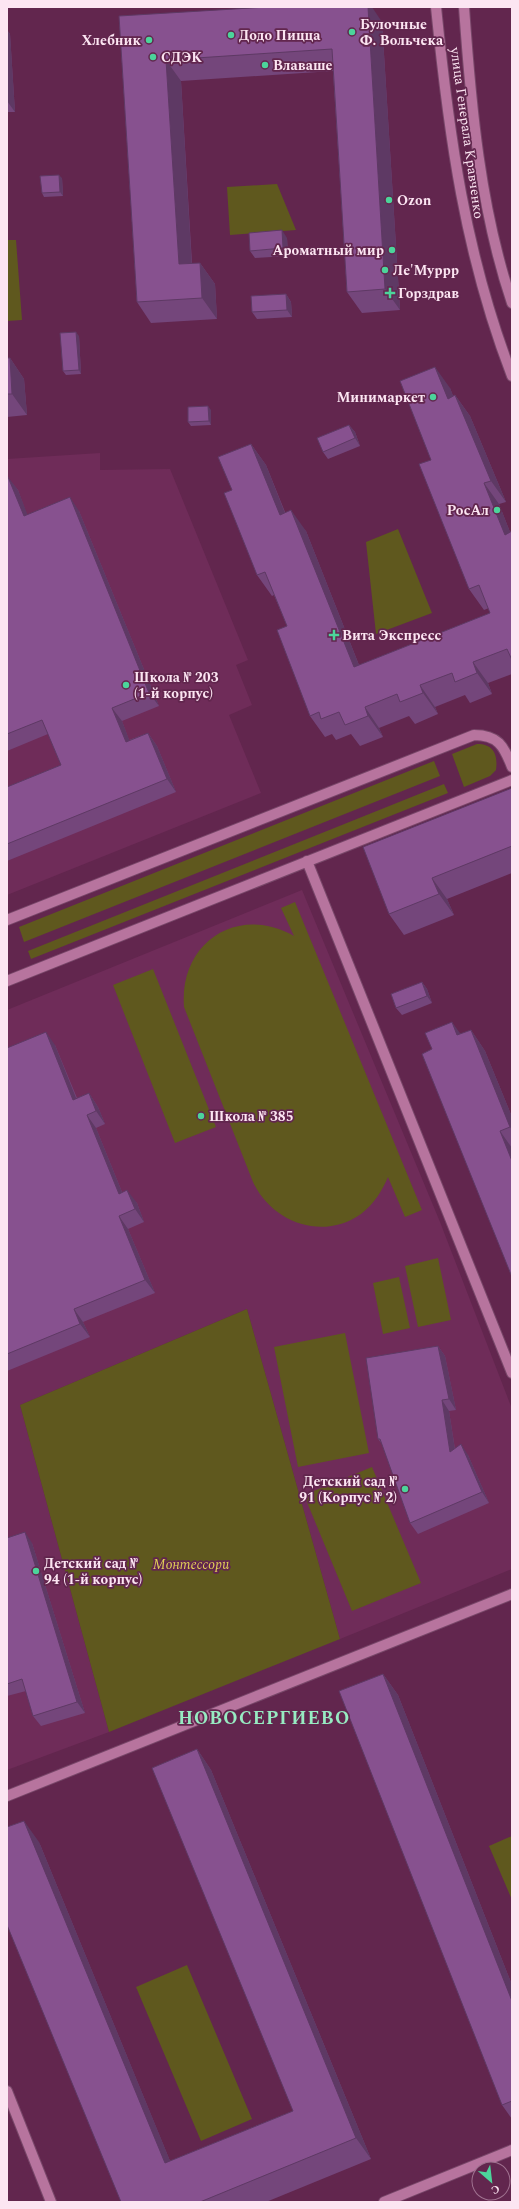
<svg xmlns="http://www.w3.org/2000/svg" width="519" height="2209" viewBox="0 0 519 2209" font-family="Spectral,serif">
<style>
.built{fill:#6f2c59}
.green{fill:#5f581e}
.lines{fill:none;stroke-linecap:round;stroke-linejoin:round}
.street-casing{stroke:#784769;stroke-width:12}
.street{stroke:#b7749e;stroke-width:10}
.wall{fill:#74467b}
.shaded-wall{fill:#5e3964}
.building{fill:#87518f;stroke:#5e3964}
.poi-dot{fill:#4cd49b;stroke:#62264e;stroke-width:1.5}
.labels{text-anchor:middle;dominant-baseline:central;stroke-width:3.5;stroke-linejoin:round;paint-order:stroke}
.poi-label{font-size:14px;font-weight:bold;fill:#fce5f2;stroke:#62264e;text-anchor:start}
.street-label{font-size:14px;fill:#fce5f2;stroke:#62264e}
.park-label{font-size:14px;font-style:italic;fill:#e1d156;stroke:#62264e}
.district-label{font-size:18px;font-weight:bold;letter-spacing:1px;fill:#97ebc2;stroke:#62264e}
</style>
<rect width="100%" height="100%" fill="#62264e"/>
<path class="built" d="M100 453V470L170 469 248 660 236 665 252 705 229 715 261 793 7 895V459Z
M302 890 440 1222 512 1409V1569L340 1639 247 1309 20 1405 109 1732 7 1770V1010Z"/>
<path class="green" d="M277 184 296 230 230 235 227 187Z
M7 240H16L22 320 7 321Z
M398 529 432 613 376 634 366 542Z
M477 744C494 744 498 755 496 770L490 776 464 787 452 754Z
M434 761 440 776 24 942 19 927Z
M444 784 448 793 31 959 28 951Z
M295 902 422 1210 405 1217 388 1177C382 1191 374 1204 361 1214 323 1241 272 1223 253 1182L184 1007C179 942 238 904 294 936L281 908Z
M153 969 216 1127 175 1143 113 985Z
M438 1258 451 1320 418 1327 405 1266Z
M399 1277 410 1328 383 1334 373 1283Z
M247 1309 340 1639 109 1732 20 1405Z
M345 1333 369 1453 298 1467 274 1347Z
M372 1467 421 1583 352 1611 304 1495Z
M512 1836V1900L489 1846Z
M187 1965 252 2119 201 2141 136 1987Z"/>
<g class="lines">
<g class="street-casing">
<path id="street" d="M436 7C449 136 465 254 512 376
M464 7C471 107 480 208 512 303
M307 861 512 1373
M7 920 474 735C498 735 504 746 512 767
M7 981 512 780
M7 1796 512 1594
M7 2091 51 2202
M384 2202 512 2150"/>
</g>
<use href="#street" class="street"/>
</g>
<path class="wall" d="M119 16 382 22 400 310 362 313 347 292 333 71 181 81 192 263H200L215 284 217 319 151 323 137 302Z
M7 30 10 34 15 112H7Z
M62 178 63 196 44 197 42 193Z
M287 238 288 256 255 258 250 251Z
M286 294 291 302 292 317 257 319 252 312Z
M79 336 81 374 66 375 63 371Z
M7 358H10L24 379 27 415 7 417Z
M450 388 453 396 455 395 470 416 506 502 499 504 510 532 512 531V674L488 683 492 694 470 703 465 695 435 707 438 714 415 724 409 716 379 728 383 737 360 746 351 734 336 740 332 734 325 737 310 716 287 626 274 595 272 596 257 575 232 490 251 444 266 465 285 512 306 531 359 665 490 613 489 608 484 610 469 589 431 460Z
M211 410V425L191 426 188 422Z
M349 425 355 432 360 446 328 459 323 452Z
M7 477 18 490 27 515 79 511 159 706 122 721 129 740 148 733 157 746 176 792 7 861V787L61 765 48 734 7 751Z
M512 788V873L447 899 454 915 404 935 389 914Z
M422 982 427 989 432 1003 402 1015 396 1008Z
M471 1030 485 1051 512 1117V1277L432 1049 461 1034Z
M55 1045 77 1098 89 1093 98 1107 105 1124 96 1128 122 1192 137 1203 144 1222 128 1229 155 1293 83 1322 90 1337 7 1371V1048Z
M438 1346 445 1356 456 1410 449 1411 455 1449 468 1455 489 1503 418 1534 410 1523 382 1444 378 1439Z
M7 1538 32 1543 85 1713 41 1726 33 1716 26 1691 7 1696Z
M383 1674 398 1695 512 1985V2119L502 2105Z
M197 1749 211 1770 371 2159 266 2202H121L39 1842 170 2161 293 2111Z"/>
<path class="shaded-wall" d="M368 7H372L382 22 400 310 385 289Z
M7 30 10 34 15 112 7 101Z
M166 60 181 81 193 285 179 264Z
M59 175 62 178 63 196 60 192Z
M282 230 287 238 288 256 283 248Z
M200 263 215 284 217 319 202 298Z
M286 294 291 302 292 317 287 310Z
M76 332 79 336 81 374 79 370Z
M10 358 24 379 27 415 12 394Z
M435 367 450 388 463 420 448 399Z
M455 395 470 416 506 502 491 481Z
M208 406 211 410V425L209 421Z
M349 425 355 432 360 446 355 438Z
M251 444 266 465 294 536 280 515Z
M8 477 18 490 33 529 24 516Z
M484 483 499 504 512 537 505 535Z
M70 497 79 511 159 706 149 693Z
M291 510 306 531 368 688 354 667Z
M473 662 488 683 492 694 477 673Z
M420 685 435 707 438 714 423 693Z
M365 707 379 728 383 737 368 716Z
M112 708 122 721 135 755 126 742Z
M148 733 157 746 176 792 167 779Z
M432 878 447 899 454 915 439 894Z
M422 982 427 989 432 1003 427 996Z
M452 1022 467 1043 457 1035Z
M471 1030 485 1051 512 1117V1130L510 1127Z
M46 1032 55 1045 82 1113 73 1100Z
M89 1093 98 1107 105 1124 96 1111Z
M87 1115 96 1128 128 1207 119 1194Z
M500 1131 512 1148V1161Z
M127 1190 137 1203 144 1222 135 1209Z
M119 1216 128 1229 155 1293 145 1280Z
M74 1309 83 1322 90 1337 80 1324Z
M438 1346 445 1356 456 1410 449 1399Z
M442 1400 449 1411 457 1463 450 1452Z
M461 1444 468 1455 489 1503 482 1492Z
M25 1532 32 1543 85 1713 77 1702Z
M383 1674 398 1695 512 1985V2001Z
M197 1749 211 1770 371 2159 356 2138Z
M24 1821 39 1842 180 2185 165 2163Z"/>
<path class="building" d="M267 7H368L385 289 347 292 332 49 166 60 179 264 200 263 202 298 137 302 119 16Z
M59 175 60 192 42 193 40 176Z
M282 230 283 248 250 251 249 233Z
M286 294 287 310 252 312 251 296Z
M76 332 79 370 63 371 60 333Z
M7 358H10L12 394H7Z
M435 367 448 399 455 395 491 481 484 483 505 535 512 531V660L507 649 473 662 477 673 455 682 452 673 420 685 423 693 400 702 397 694 365 707 368 716 345 725 339 712 321 719 319 712 310 716 277 630 287 626 265 572 257 575 237 525 224 493 232 490 218 457 251 444 280 515 291 510 354 667 490 613 479 585 469 589 419 464 431 460 400 381Z
M208 406 209 421 188 422V407Z
M349 425 355 438 323 452 317 438Z
M7 477H8L24 516 70 497 149 693 112 708 126 742 148 733 167 779 7 844V787L61 765 42 720 7 734Z
M512 788V846L432 878 439 894 389 914 363 847Z
M422 982 427 996 396 1008 391 994Z
M452 1022 457 1035 471 1030 510 1127 500 1131 512 1161V1277L422 1054 432 1049 425 1033Z
M46 1032 73 1100 89 1093 96 1111 87 1115 119 1194 127 1190 135 1209 119 1216 145 1280 74 1309 80 1324 7 1354V1048Z
M438 1346 449 1399 442 1400 450 1452 461 1444 482 1492 410 1523 380 1439H378L366 1358Z
M25 1532 77 1702 33 1716 22 1679 7 1684V1538Z
M383 1674 512 2001V2101L502 2105 339 1691Z
M197 1749 356 2138 200 2202H121L7 1925V1827L24 1821 165 2163 293 2111 152 1768Z"/>
<g class="poi-dot">
<circle cx="352" cy="32" r="4"/>
<circle cx="231" cy="35" r="4"/>
<circle cx="149" cy="40" r="4"/>
<circle cx="153" cy="57" r="4"/>
<circle cx="265" cy="65" r="4"/>
<circle cx="389" cy="200" r="4"/>
<circle cx="392" cy="250" r="4"/>
<circle cx="385" cy="270" r="4"/>
<path d="M388 287h4v4h4v4h-4v4h-4v-4h-4v-4h4z"/>
<circle cx="433" cy="397" r="4"/>
<circle cx="497" cy="510" r="4"/>
<path d="M332 629h4v4h4v4h-4v4h-4v-4h-4v-4h4z"/>
<circle cx="126" cy="685" r="4"/>
<circle cx="201" cy="1116" r="4"/>
<circle cx="405" cy="1489" r="4"/>
<circle cx="36" cy="1571" r="4"/>
</g>
<g class="labels">
<g class="poi-label">
<text x="360" y="24">Булочные<tspan x="360" dy="16">Ф. Вольчека</tspan></text>
<text x="239" y="35">Додо Пицца</text>
<text x="141" y="40" text-anchor="end">Хлебник</text>
<text x="161" y="57">СДЭК</text>
<text x="273" y="65">Влаваше</text>
<text x="397" y="200">Ozon</text>
<text x="384" y="250" text-anchor="end">Ароматный мир</text>
<text x="393" y="270">Ле'Муррр</text>
<text x="398" y="293">Горздрав</text>
<text x="425" y="397" text-anchor="end">Минимаркет</text>
<text x="489" y="510" text-anchor="end">РосАл</text>
<text x="342" y="635">Вита Экспресс</text>
<text x="134" y="677">Школа № 203<tspan x="134" dy="16">(1-й корпус)</tspan></text>
<text x="209" y="1116">Школа № 385</text>
<text x="397" y="1481" text-anchor="end">Детский сад №<tspan x="397" dy="16">91 (Корпус № 2)</tspan></text>
<text x="44" y="1563">Детский сад №<tspan x="44" dy="16">94 (1-й корпус)</tspan></text>
</g>
<g class="street-label">
<text transform="translate(467 133) rotate(82)">улица Генерала Кравченко</text>
</g>
<g class="park-label">
<text x="191" y="1564">Монтессори</text>
</g>
<g class="district-label">
<text x="264" y="1718">НОВОСЕРГИЕВО</text>
</g>
</g>
<rect width="519" height="2209" fill="none" stroke="#fce5f2" stroke-width="16"/>
<g transform="translate(491 2181) rotate(152)"><circle r="19" fill="#62264e" stroke="#a07290"/>
<path d="M0-3L7 15L0 10L-7 15Z" fill="#4cd49b"/>
<text y="-6" font-size="11" font-weight="bold" text-anchor="middle" fill="#fce5f2">С</text>
</g>
</svg>
